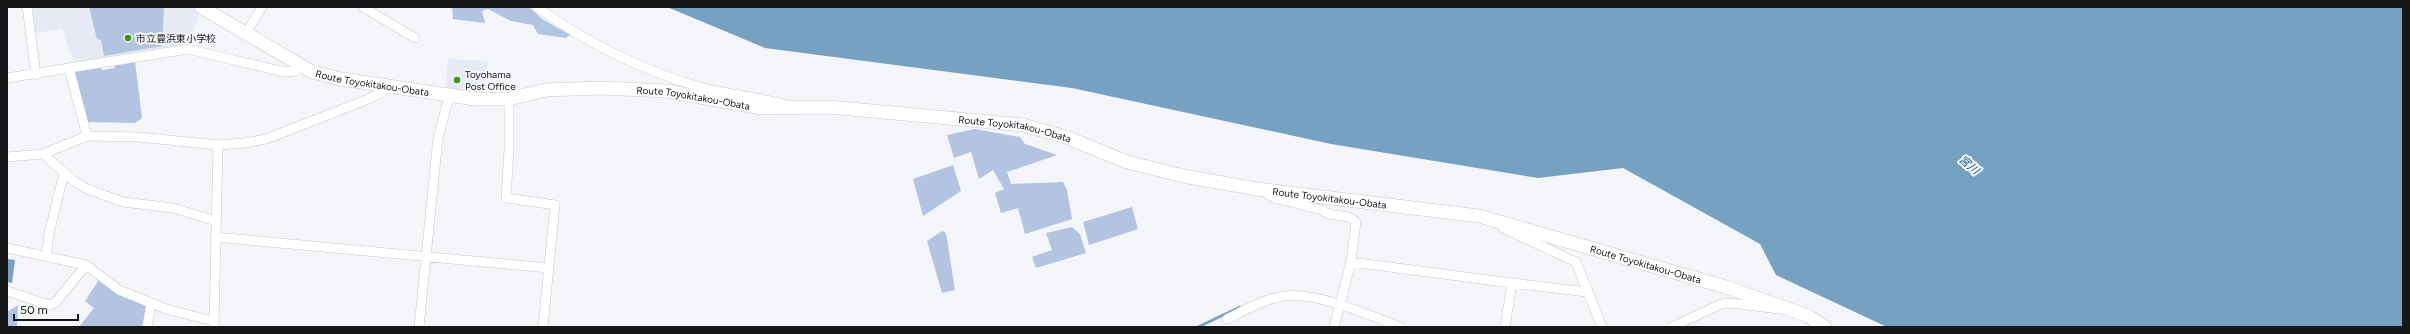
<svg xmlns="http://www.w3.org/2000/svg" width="2410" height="334" viewBox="0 0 2410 334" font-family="Figtree,'Noto Sans JP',sans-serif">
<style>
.built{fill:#e5eaf4}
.green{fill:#b2c4e2}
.water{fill:#77a1c0}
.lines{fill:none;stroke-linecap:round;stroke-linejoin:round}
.stream{stroke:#77a1c0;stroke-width:2.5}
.minor-casing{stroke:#c6c8ca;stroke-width:10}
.secondary-casing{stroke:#c6c8ca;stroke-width:14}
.minor{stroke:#fff;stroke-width:9}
.secondary{stroke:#fff;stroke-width:13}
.poi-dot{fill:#33971d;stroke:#f3f5f8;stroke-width:1.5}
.labels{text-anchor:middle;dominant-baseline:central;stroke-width:4;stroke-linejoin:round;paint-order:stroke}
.poi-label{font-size:10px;fill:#161718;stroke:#f3f5f8;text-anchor:start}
.street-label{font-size:10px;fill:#161718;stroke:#f3f5f8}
.water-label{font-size:11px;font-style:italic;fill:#06537c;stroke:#f3f5f8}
</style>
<rect width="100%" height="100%" fill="#f3f5f8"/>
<path class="built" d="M31 7H192L200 11 189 44 74 62 62 29 34 33Z
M448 59 488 61 483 96 445 92Z"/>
<path class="green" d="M89 7H164L162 46 104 56 101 40 97 39Z
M452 7H529L542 19 570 35 566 38 538 34 533 25 511 21 488 9 482 11 485 23 453 19Z
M135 61 142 118 135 123 85 122 74 72 101 67 102 70 115 68 114 65Z
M975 129 1020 137 1025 144 1057 155 1007 172 1011 184 1063 182 1067 190 1072 219 1025 234 1018 208 1001 213 995 193 1004 189 993 170 979 179 971 152 954 158 947 135Z
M953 165 961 191 923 216 913 179Z
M1132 207 1138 229 1089 245 1083 222Z
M1072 227 1080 234 1086 253 1036 268 1032 257 1052 250 1046 233Z
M942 231 946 233 955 290 942 293 927 241Z
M100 278 148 306 143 327H79L94 308 85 301Z
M18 305 17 327H7V312Z"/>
<path class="water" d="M667 7H2403V327H1887L1776 275 1760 244 1623 168 1538 178 1331 144 1072 88 765 48Z
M7 259 15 260 12 283 7 282Z"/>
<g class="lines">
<path class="stream" d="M1198 327 1240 307"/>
<g class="minor-casing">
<path id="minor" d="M27 7 36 75
M363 7 415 38
M537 7C587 43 641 70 700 87 728 94 756 97 784 104
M246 33 262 7
M69 68 87 136
M7 78 188 49 284 72 296 71 302 66
M509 99V150L506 198 555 205 543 327
M43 154 74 181 87 189 123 202 173 208 216 221
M7 157 43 154 87 136 138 137 218 145 245 143 266 139 366 100 381 93 387 87
M1264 192 1274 198 1322 210C1331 219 1347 212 1356 222L1351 262 1334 327
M1503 228 1576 262 1602 327
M215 237 549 268
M7 248 86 265 119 290 166 309 213 321
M46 256 49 234 64 173
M1351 262 1512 283 1505 327
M1512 283 1587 292
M7 291 49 305 55 303 86 265
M1227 319C1245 310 1264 299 1284 296 1318 292 1369 315 1400 327
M214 326 218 145
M147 327 151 303
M419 327 438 138 449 96
M1672 327 1721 304 1731 303 1779 309"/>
</g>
<g class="secondary-casing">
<g id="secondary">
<path id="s1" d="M201 7 312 72 341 79 475 99H509L546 90 600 88 666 91 762 108 829 107 1023 125 1066 137 1127 162 1183 176 1257 189 1479 216 1726 287 1808 316 1825 327"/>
</g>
</g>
<use href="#minor" class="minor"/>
<use href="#secondary" class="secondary"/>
</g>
<g class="poi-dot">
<circle cx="128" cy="38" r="4"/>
<circle cx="457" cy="80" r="4"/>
</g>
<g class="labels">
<g class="poi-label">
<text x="136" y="38">市立豊浜東小学校</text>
<text x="465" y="74">Toyohama<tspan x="465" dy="12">Post Office</tspan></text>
</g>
<g class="street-label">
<text stroke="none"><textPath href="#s1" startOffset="190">Route Toyokitakou-Obata</textPath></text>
<text stroke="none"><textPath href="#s1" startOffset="514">Route Toyokitakou-Obata</textPath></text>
<text stroke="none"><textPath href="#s1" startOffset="838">Route Toyokitakou-Obata</textPath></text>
<text stroke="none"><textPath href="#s1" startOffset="1162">Route Toyokitakou-Obata</textPath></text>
<text stroke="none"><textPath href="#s1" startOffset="1486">Route Toyokitakou-Obata</textPath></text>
</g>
<g class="water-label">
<text transform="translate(1969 165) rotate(40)">宮川</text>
</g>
</g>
<rect width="2410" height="334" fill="none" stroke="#161718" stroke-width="16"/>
<path d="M14 314v6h64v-6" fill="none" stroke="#161718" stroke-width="2"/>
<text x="20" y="314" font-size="12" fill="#161718" stroke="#f3f5f8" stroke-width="3" paint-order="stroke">50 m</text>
</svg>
